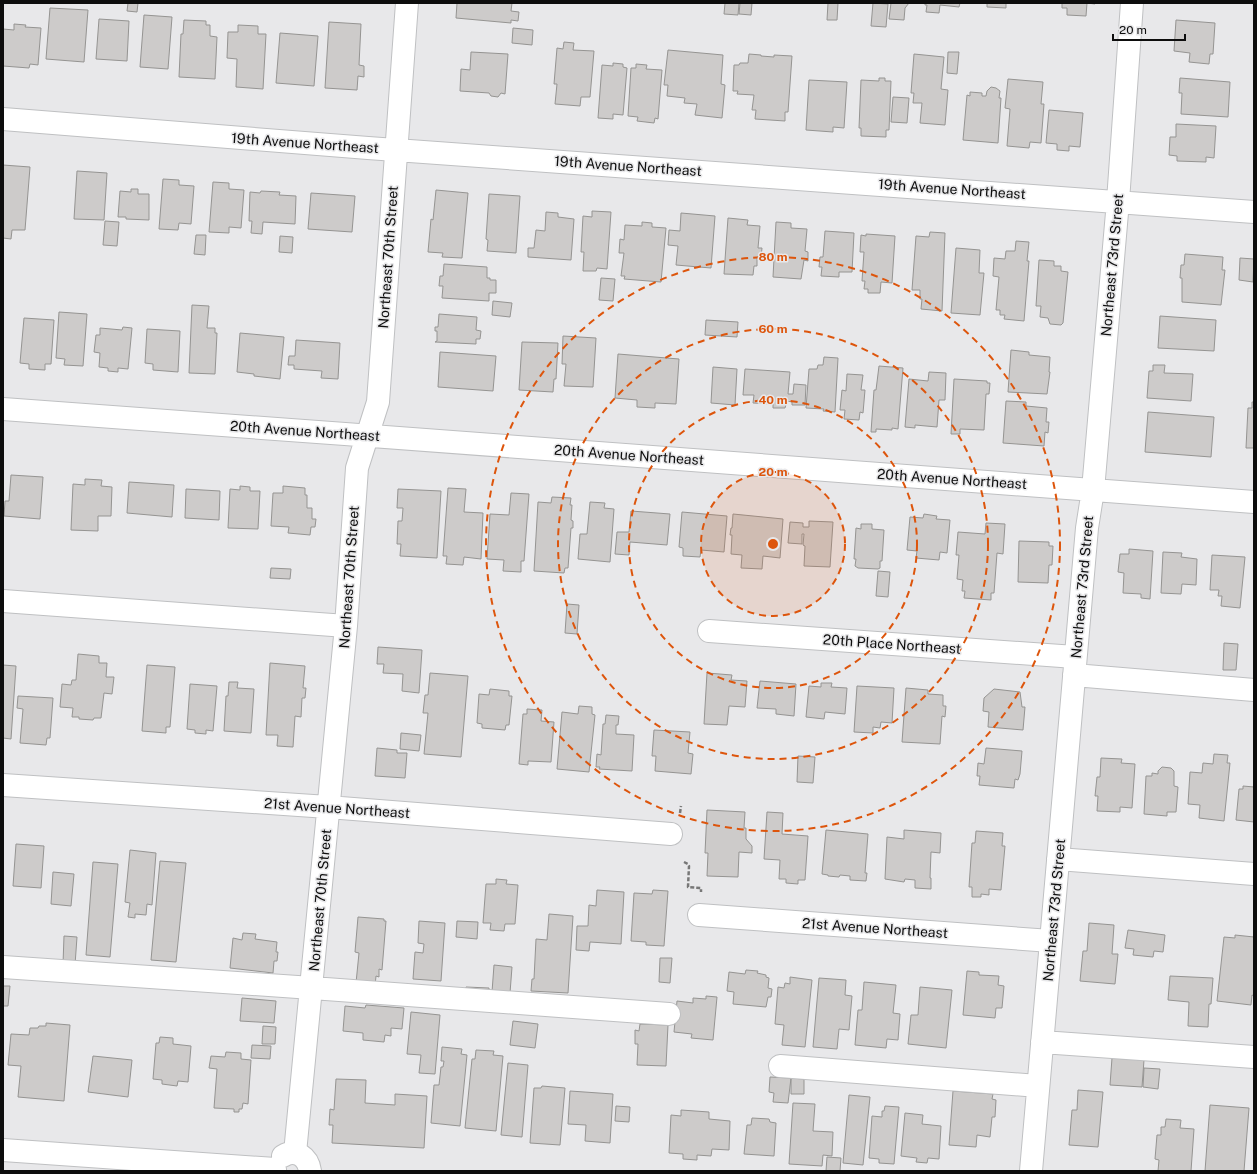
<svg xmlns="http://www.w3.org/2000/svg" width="1257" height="1174" viewBox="0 0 1257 1174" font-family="'Public Sans',sans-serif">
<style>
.building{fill:#cdcbca;stroke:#959492}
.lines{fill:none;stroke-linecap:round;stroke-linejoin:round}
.minor-casing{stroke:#bfc0c2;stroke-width:24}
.path{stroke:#777;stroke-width:2.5;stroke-dasharray:4 2;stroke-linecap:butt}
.minor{stroke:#fff;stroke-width:22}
.ring{fill:none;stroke:#dd550c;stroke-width:2;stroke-dasharray:7 5}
.labels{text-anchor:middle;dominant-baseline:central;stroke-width:3;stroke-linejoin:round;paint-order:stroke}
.street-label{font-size:14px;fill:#0d0d0d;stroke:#e8e8ea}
.centre{fill:#dd550c;stroke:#e8e8ea;stroke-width:2}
.ring-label{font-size:12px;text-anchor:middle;font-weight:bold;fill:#dd550c;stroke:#e8e8ea;stroke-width:3;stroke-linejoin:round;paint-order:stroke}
</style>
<rect width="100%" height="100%" fill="#e8e8ea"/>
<path class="building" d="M128 3H138L137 12 127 11Z
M457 3H512L511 11 519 12 518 21 511 20V23L456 18Z
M725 3H739L738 15 724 14Z
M740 3H752L751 15 739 14Z
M828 3H838L837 20H827Z
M873 3 888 4 886 27 871 26Z
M891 3H909L905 8 904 20 889 19Z
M925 3H960L959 7 940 5 939 13 926 12 927 5H925Z
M987 3H1006V8L987 7Z
M1062 3H1095V4L1087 3 1086 16 1067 15V8H1062Z
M50 8 88 10 84 62 46 59Z
M144 15 172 17 168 69 140 67Z
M99 19 129 21 127 61 96 59Z
M184 20 206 21V25H210V36L217 37 215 79 179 77 181 34H183Z
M1176 20 1215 23 1213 54H1210L1209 64 1189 62 1190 53 1174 51Z
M329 22 361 24 359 65 364 66V77L358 76 357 90 325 88Z
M14 24 26 25 25 27 41 28 38 65 30 64 29 68 3 66V29L14 30Z
M238 25 258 26V34H266L263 89 236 87 237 59 227 58 228 32H238Z
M513 28 533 30 532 45 512 43Z
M280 33 318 36 314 86 276 83Z
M564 42 574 43 573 50 594 51 590 97H581L580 106 555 104 557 84H554L557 48 563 49Z
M668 50 723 55 721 84 725 85 722 118 695 115 697 104 684 103 685 98 667 96 668 85H664Z
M471 52 508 54 505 94 501 93 498 97 491 96 489 93 460 91 461 69 470 70Z
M948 52H959L957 74 947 73Z
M749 54 761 55V56L774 57V55L792 56 788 112H785V121L755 119 756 110H752L754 95 737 94 738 91H733L734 65H739L740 63H748Z
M914 54 944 57 941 89 948 90 945 125 920 123 922 103H913L914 93H911Z
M613 63 623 64V67L627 68 623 115 613 114V119L598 118 602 65 613 66Z
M636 64 647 65 646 69 662 70 658 119 655 118 654 123 637 121 638 117 628 116 631 68H636Z
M879 78H885V81H891L889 130H886V137L861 136V128H859L861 80 879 81Z
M1180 78 1230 82 1228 117 1181 114 1182 93H1179Z
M1008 79 1043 82 1041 104H1044L1041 143 1030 142 1029 148 1007 146 1010 109 1005 108Z
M809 80 847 82 844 128 833 127V132L806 130Z
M991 87 996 88 1000 91 999 98H1001L998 143 963 140 967 95 970 96V92L982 93V96H986L987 91Z
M893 97 909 98 907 123 891 122Z
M1049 110 1083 113 1080 147 1069 146V151L1057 150V144L1046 143Z
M1176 124 1216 126 1214 158 1206 157V162L1177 161V156L1169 155 1170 137H1176Z
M3 165 30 167 25 230H12L11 239 3 238Z
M77 171 107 173 104 220 74 219Z
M163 179 179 180V185L194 186 191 224 179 223 178 230 159 229Z
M213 182 229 183V189L244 190 241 228 229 227V233L209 232Z
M131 189H138V194H149V220L126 219V217H118L120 191 131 192Z
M436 190 468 193 462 258 442 257 443 253 428 252 431 219 433 220Z
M261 191 280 192 279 195 296 196 295 224 263 222 262 234 251 233 252 221H249L250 192 260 193Z
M311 193 355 196 352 232 308 229Z
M489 194 520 196 516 253 487 251 488 240 486 239Z
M592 211 611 212 607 269 597 268 596 271H583L584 252H581L583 216 592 217Z
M546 212 558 213V217L574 219 571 260 528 257V248H534L536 230 545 231Z
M681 213 715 216 711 268 676 265 678 246 668 245 669 230 680 231Z
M728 218 748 220 747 225 760 226 758 248H762L761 258H757V266H754L753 275 724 274Z
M105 221 119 222 117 246 103 245Z
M642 222 652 223V227L666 228 661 282 624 279 625 276H621L624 253H619L620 239 624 240 625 225 642 226Z
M776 222 791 223V228L807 229 805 251 808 252V261L804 260 801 279 773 277Z
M825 231 854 233 852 272H839V277L821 276 822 267H819L820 257H823Z
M930 232 945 233 942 311 921 309 922 299H920V290H912L916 236 929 237Z
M866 234 895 236 892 283 881 282 880 293H868V289H864L865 281H862L864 252H860L861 235 866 236Z
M196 235H206L205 255 194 254Z
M280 236 293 237 292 253 279 252Z
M1016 241 1029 242 1027 261H1029L1024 321 1004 319 1005 315H1000V310H996L999 277 993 276 994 258 1005 259 1006 251H1015Z
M956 248 980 250 979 273H984L980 315 951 313Z
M1185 254 1223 257 1222 270H1225L1221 305 1182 302V278H1180L1181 265H1184Z
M1240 258 1254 259 1253 282 1239 280Z
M1039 260 1054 261V266H1061V271L1068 272 1063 323 1061 325 1050 324 1048 318 1040 317 1041 306H1036Z
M444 264 487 267V278H490V280H496V293H489V301L442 298 443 286H439L440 276H443Z
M601 278 615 279 613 301 599 300Z
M493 301 512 303 510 317 492 315Z
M192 305 209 306 207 328H215V333H217L215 374 189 373Z
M59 312 87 314 83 366 64 365 65 359 56 358Z
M439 314 477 317 476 330 481 331 480 339H476V344L435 342 437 341V331H435V327H438Z
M1160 316 1216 320 1214 351 1158 348Z
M24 318 54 320 51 364H45V370L29 369V364L20 363Z
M706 320 738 322 737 337 705 335Z
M123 327 132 328 128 369 118 368V372L108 371V368L99 367 100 353 94 352 96 335H100V328L122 330Z
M147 329 180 331 178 372 153 370V364L145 363Z
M240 333 284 337 280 379 254 376V374L237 372Z
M563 336 596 338 593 387 564 386 566 364H562Z
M296 340 340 343 338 379 321 378 322 371 294 369V365H288L289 356H295Z
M522 342 558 343 556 379H554L553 392 519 390Z
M1011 350 1029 352V355L1050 357 1049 372H1050L1047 394 1008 392Z
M440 352 496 356 493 391 438 387Z
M618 354 679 359 676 404 655 403V408L637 407V400L615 398Z
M824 357 838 358 835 412 823 411 824 409 806 408 809 369H817L818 365H823Z
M1153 365H1165L1164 373 1193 374 1191 401 1147 398 1149 371H1153Z
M879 366 903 368 898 429 892 428V430L876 429V432H871L874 390H876Z
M713 367 737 369 735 405 711 403Z
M745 369 790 372 788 394H793L794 384 806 385 805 405H792V402L787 401 785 408H773V404L753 403 754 395H743Z
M929 372 946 373 945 400H939L937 427 915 425V428L905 427 909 379 928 381Z
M847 374 863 375 861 390H865L863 413 860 412 859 420 844 419 845 410H840L842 390 846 391Z
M954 379 987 381V383H990L989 394H986L984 430 960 429V434H951Z
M1006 401 1026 402V406L1047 408 1046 422H1049L1048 433 1045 432 1044 446 1003 443Z
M1252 402H1254V448H1246L1248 408H1252Z
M1148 412 1214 417 1211 457 1145 452Z
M11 475 43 477 40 519 4 516 5 501H9Z
M85 479 102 480 101 486 112 487 111 516H98V531L71 530 73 484 85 485Z
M129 482 174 485 172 517 127 513Z
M240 486 250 487V491H260L258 529 228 528 230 489 240 490Z
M283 486 305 488V495H307V508H312V519H316L315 527H311L310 535 288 533 289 527 271 526 273 493H283Z
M448 488 466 489 464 512 483 513 481 559 464 557 463 565 446 564 447 556H443Z
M186 489 220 491 219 520 185 518Z
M398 489 441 491 437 558 400 556 401 544H397L398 521H402L403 508H397Z
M511 493 529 494 524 561H521V572L503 571 504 560 487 559 490 514 509 515Z
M552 497 571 498 570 505H572L571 520 573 521V528H571L568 568H565L564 573 534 571 538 502 551 503Z
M590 502 605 503 604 508 614 509 610 562 578 559 580 534H587Z
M631 511 670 514 667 545 630 542 629 555 615 554 617 532H629Z
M682 512 727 516 724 552 701 550 700 557 683 556V548L679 547Z
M733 514 783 519 780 558 763 556 762 569 741 568 742 555 731 554 732 535H730L731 528H732Z
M924 514 937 516 936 519 950 520 947 553 940 552 939 560 916 558 917 551 907 550 910 517 923 518Z
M809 521 833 522 830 567 804 566 805 546 803 545 804 534H802V544L788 543 790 522 803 523V527H809Z
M986 523 1005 524 1003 554 997 553 994 593H991V600L964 598 965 591H962L963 580 957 579 959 555H956L958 532 985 534Z
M861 524H872V529L884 530 882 561H880V568L878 569 858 568 855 566 856 559H854L856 528 861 529Z
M1019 541 1049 542V546H1053L1052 565H1049L1048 583 1018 582Z
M1129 549 1153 551 1150 599 1141 598V594L1123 593 1124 573 1118 572 1120 554H1129Z
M1163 552 1182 553 1181 557 1197 559 1196 585 1182 584 1181 594 1161 593Z
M1212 555 1245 557 1240 608 1221 606 1222 596H1218L1219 590H1210Z
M271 568 291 569 290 579 270 578Z
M878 571 890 572 888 597 876 596Z
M567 604 579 605 577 634 565 633Z
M1224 643 1238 644 1236 670H1223Z
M378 647 422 650 419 693 402 691 403 674 383 673 384 664H377Z
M78 654 99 656V663H107L106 677H114L112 694 104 693 101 718H94L93 720 79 719V717H72L73 708 60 707 62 684 71 685 72 680H76Z
M270 663 305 666 303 688H306L305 698H302L301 717 295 716 293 747 277 746 278 735H266Z
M3 665 16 666 11 739 3 738Z
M147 665 175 667 170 727H166V733L142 731Z
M430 673 468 676 461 757 424 754 428 713H423L425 695H428Z
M707 673 732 675 731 680 747 681 745 707 729 706 727 725 704 724Z
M760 681 796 684 794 716 776 714V709L757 708Z
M229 682H238L237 688 254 689 251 733 224 731 226 696H228Z
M821 683H832L831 687 847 688 845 714 825 712 824 719 806 717 809 686 821 687Z
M190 684 217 686 213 731 206 730V734L195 733V730L187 729Z
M857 686 894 688 892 723 881 722 880 728 873 727V733L854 732Z
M906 688 928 690V694L943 695V706H946L945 717 942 716 940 744 902 742Z
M490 689 509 691V696H512L509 725H506L505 730 482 728V724L477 723 479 694 489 695Z
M994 689 1020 692 1022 707H1025L1023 730 988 727 989 712 983 711 984 698Z
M18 696 53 698 50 738H47L46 745 20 743 23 709 17 708Z
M579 706 592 707V714L595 715 589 772 557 769 562 712 578 714Z
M527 709 542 710 541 721 554 722 551 762 528 761V765L519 764 523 714H527Z
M606 715 619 716 618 725H616V734L634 735 632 771 599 769 600 767H596L597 754 601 755 603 724H605Z
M654 730 690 732 688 753 693 754 691 774 655 771 656 756H652Z
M401 733 421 735 419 751 400 749Z
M377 748 397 750V753H407L405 778 375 776Z
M986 748 1022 751 1020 774 1018 780 1015 779 1014 788 979 785 980 776H977L978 763 984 764Z
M1214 754 1228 755 1227 763H1230L1224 821 1199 818 1200 805 1188 804 1190 772 1202 773 1203 763 1213 764Z
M798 756 815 757 813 783 797 782Z
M1101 758 1122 759 1121 763 1135 764 1132 808 1120 807V812L1097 811 1098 796H1095L1097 777H1100Z
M1162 767 1171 768 1174 771V786L1178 787 1176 812H1167V816L1144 814 1146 776H1152V773L1158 774V771Z
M1243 786 1254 787V822L1236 820 1239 789H1243Z
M707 810 745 812 744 828H746V839L752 846V853L739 852 738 877 707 876 708 853H705Z
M767 812 783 813 782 834 808 836 805 880H798V884L786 883V879H779L780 860 764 859Z
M826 830 868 834 865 873H867L866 881 850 880V876L840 875 839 877 828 876V875L822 874Z
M904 830 941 833 940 853 931 852 930 878H931V889L915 888V880L905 879 904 882 885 879 887 837 904 839Z
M976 831 1003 833 1002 846H1005L1001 890 989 889V895L981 894V897H972V887H969L972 843H975Z
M16 844 44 846 41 888 13 886Z
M130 850 156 853 152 905 147 904 146 915 135 914V918L128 917 130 903 125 902Z
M160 861 186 863 176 962 151 960Z
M93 862 118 864 110 957 86 955Z
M53 872 74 874 71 906 51 904Z
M496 879 507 880 506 884 518 885 515 924H505L504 931 490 930 491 923H483L486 884H496Z
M597 890 624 892 621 944 590 942 589 951 576 950 577 926H588L589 905 596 906Z
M653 890 668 891 664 946 646 945V942L631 941 634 893 652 894Z
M549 914 573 916 568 993 531 991 532 979H534L536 939 547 940Z
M358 917 384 919V921H386L382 970 379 969V977L376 976 375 986 356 983 359 953 355 952Z
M419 921 445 923 441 981 413 979 415 952 423 953 424 944 418 943Z
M457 921 478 922 477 939 456 937Z
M1089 923 1114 925 1112 954H1118L1115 984 1080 981 1083 951H1087Z
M1128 930 1165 935 1163 952 1154 951 1153 957 1133 955 1134 949 1125 948Z
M243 933 256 934 255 939 277 942 276 952H278L277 961H274L273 973 230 968 233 938 242 940Z
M1235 935 1254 937V996L1252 995 1251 1005 1217 1001 1224 937 1235 938Z
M64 936 77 937 75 965 63 964Z
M660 958H672L670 983 659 982Z
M494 965 512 967 510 993 492 992Z
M746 970 758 971 757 973 766 975V977L769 978 768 988 772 989 771 997H768L766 1007 733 1004 734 992 727 991 729 972 745 974Z
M967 971 979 972V975L999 976 998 985 1004 986 1002 1008H996L995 1018 963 1015Z
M1170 976 1213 978 1211 1004H1209L1208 1027 1188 1026 1189 1002 1168 1000Z
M790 977 812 980 805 1047 782 1045 784 1025 775 1024 778 987 784 988 785 983 790 984Z
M819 978 846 980 845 995 852 996 849 1030 839 1029 837 1049 813 1047Z
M864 982 896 985 893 1013 900 1014 898 1040 887 1039 886 1048 855 1045 858 1010H862Z
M3 986H10L8 1006H3Z
M466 987 489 988V997L465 996Z
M920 987 952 990 946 1048 908 1044 911 1015H918Z
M706 996 717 997 713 1040 691 1038 692 1034 674 1032 677 1001 693 1003V998L706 999Z
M242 998 276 1001 274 1023 240 1021Z
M366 1005 404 1008 402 1029 391 1028V1036L385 1035 384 1042 363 1040V1033L343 1031 345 1006 365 1008Z
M411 1012 440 1015 435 1074 419 1073 421 1055 407 1054Z
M513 1021 538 1024 535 1048 510 1045Z
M46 1023 70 1025 64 1101 18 1097 21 1066 8 1065 11 1034 29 1035 30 1028H38L39 1026H46Z
M640 1024 668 1025 666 1066 637 1065 638 1044H635V1030L639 1031Z
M263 1026 276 1027 275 1044H262Z
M160 1037 173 1038V1044L191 1046 188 1082 178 1081 177 1086 162 1084V1080L153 1079 156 1043H159Z
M252 1045 271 1046 270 1059 251 1058Z
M442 1047 462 1049 461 1054 467 1055 460 1126 431 1123 434 1085H439L441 1067H443L444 1061H441Z
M476 1050 494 1051 493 1055 503 1056 496 1131 465 1128 472 1059H475Z
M226 1052 241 1053V1059L251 1060 248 1104 243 1103 242 1109H239V1112H234V1109L214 1108 217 1069 209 1068 211 1056 225 1057Z
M93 1056 132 1060 128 1097 88 1092Z
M1112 1058 1144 1060 1142 1087 1110 1085Z
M508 1063 528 1065 522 1137 501 1135Z
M1144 1068 1160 1069 1158 1089 1143 1087Z
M770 1077 791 1078 788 1103 773 1102 774 1093 769 1092Z
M791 1078 804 1079V1094H791Z
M336 1079 366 1080 365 1103 395 1105V1094L427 1096 424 1148 332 1143 333 1125H329L330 1109 334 1110Z
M542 1086 565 1088 560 1145 530 1143 534 1088H541Z
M1078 1090 1103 1092 1098 1147 1069 1145 1072 1110H1077Z
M570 1091 613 1094 610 1143 585 1141 586 1125 568 1124Z
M953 1091 993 1094 992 1099 996 1100 995 1117H992L990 1137 977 1135 976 1147 949 1145Z
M849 1095 870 1097 863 1165 843 1163Z
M793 1103 815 1104 813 1131 833 1132 832 1156 823 1155 822 1166 789 1164Z
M1210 1105 1249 1108 1244 1171H1205Z
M616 1106 630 1107 629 1122 615 1121Z
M885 1106 899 1107 894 1164 879 1163V1159L869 1158 872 1116 882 1117V1111H884Z
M681 1110 709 1112V1119L730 1121 729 1150 712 1149 711 1156 697 1155V1160L683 1159V1154L669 1153 671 1115 681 1116Z
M905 1113 923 1115 922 1124 941 1126 939 1159 928 1158 927 1163 916 1162 917 1158 901 1156Z
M752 1118 769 1119 770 1122 776 1123 774 1156 744 1154 747 1125H751Z
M1166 1119 1181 1120 1180 1128 1194 1129 1191 1171H1158L1159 1160 1155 1159 1157 1135H1161V1127H1165Z
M827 1157 841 1158 840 1171H826Z"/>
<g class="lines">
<g class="minor-casing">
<path id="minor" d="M3 119 368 148 1254 212
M3 409 345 434 1254 502
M3 601 346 626
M709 631 1075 657
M1074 675 1254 690
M3 785 328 807 671 834
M1058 859 1254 874
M699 915 1051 941
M3 967 312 988 669 1014
M1042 1042 1254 1057
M780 1066 1038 1086
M3 1150 275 1169
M295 1153 346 626 357 468 378 402 407 3
M283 1156C296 1148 308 1157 310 1171
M1031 1171 1087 528 1093 490 1118 201 1132 3"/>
</g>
<path class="path" d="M680 813 681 806
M684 862 688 864 689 866 688 887 701 888V892"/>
<use href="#minor" class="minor"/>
</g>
<circle cx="773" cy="544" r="72" fill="#dd550c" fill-opacity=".12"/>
<g class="ring">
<circle cx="773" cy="544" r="72"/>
<circle cx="773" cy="544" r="144"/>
<circle cx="773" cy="544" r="215"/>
<circle cx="773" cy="544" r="287"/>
</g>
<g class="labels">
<g class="street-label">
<text transform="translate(305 143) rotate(4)">19th Avenue Northeast</text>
<text transform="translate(628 166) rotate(4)">19th Avenue Northeast</text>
<text transform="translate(952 189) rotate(4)">19th Avenue Northeast</text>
<text transform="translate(388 257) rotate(-86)">Northeast 70th Street</text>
<text transform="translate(1112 265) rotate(-85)">Northeast 73rd Street</text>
<text transform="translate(305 431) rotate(4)">20th Avenue Northeast</text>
<text transform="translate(629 455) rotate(4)">20th Avenue Northeast</text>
<text transform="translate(952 479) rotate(4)">20th Avenue Northeast</text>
<text transform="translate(349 577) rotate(-86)">Northeast 70th Street</text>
<text transform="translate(1082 587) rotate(-85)">Northeast 73rd Street</text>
<text transform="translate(892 644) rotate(4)">20th Place Northeast</text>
<text transform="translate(337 808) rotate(4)">21st Avenue Northeast</text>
<text transform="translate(320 900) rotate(-85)">Northeast 70th Street</text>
<text transform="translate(1054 910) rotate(-85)">Northeast 73rd Street</text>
<text transform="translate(875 928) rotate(4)">21st Avenue Northeast</text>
</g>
</g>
<circle cx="773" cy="544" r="6" class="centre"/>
<g class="ring-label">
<text x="773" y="261">80 m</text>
<text x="773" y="333">60 m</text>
<text x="773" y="404">40 m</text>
<text x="773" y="476">20 m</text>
</g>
<rect width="1257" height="1174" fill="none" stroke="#0d0d0d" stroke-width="8"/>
<path d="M1113 34v6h72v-6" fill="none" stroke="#0d0d0d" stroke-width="2"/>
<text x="1119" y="34" font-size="12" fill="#0d0d0d" stroke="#e8e8ea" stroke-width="3" paint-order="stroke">20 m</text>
</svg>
